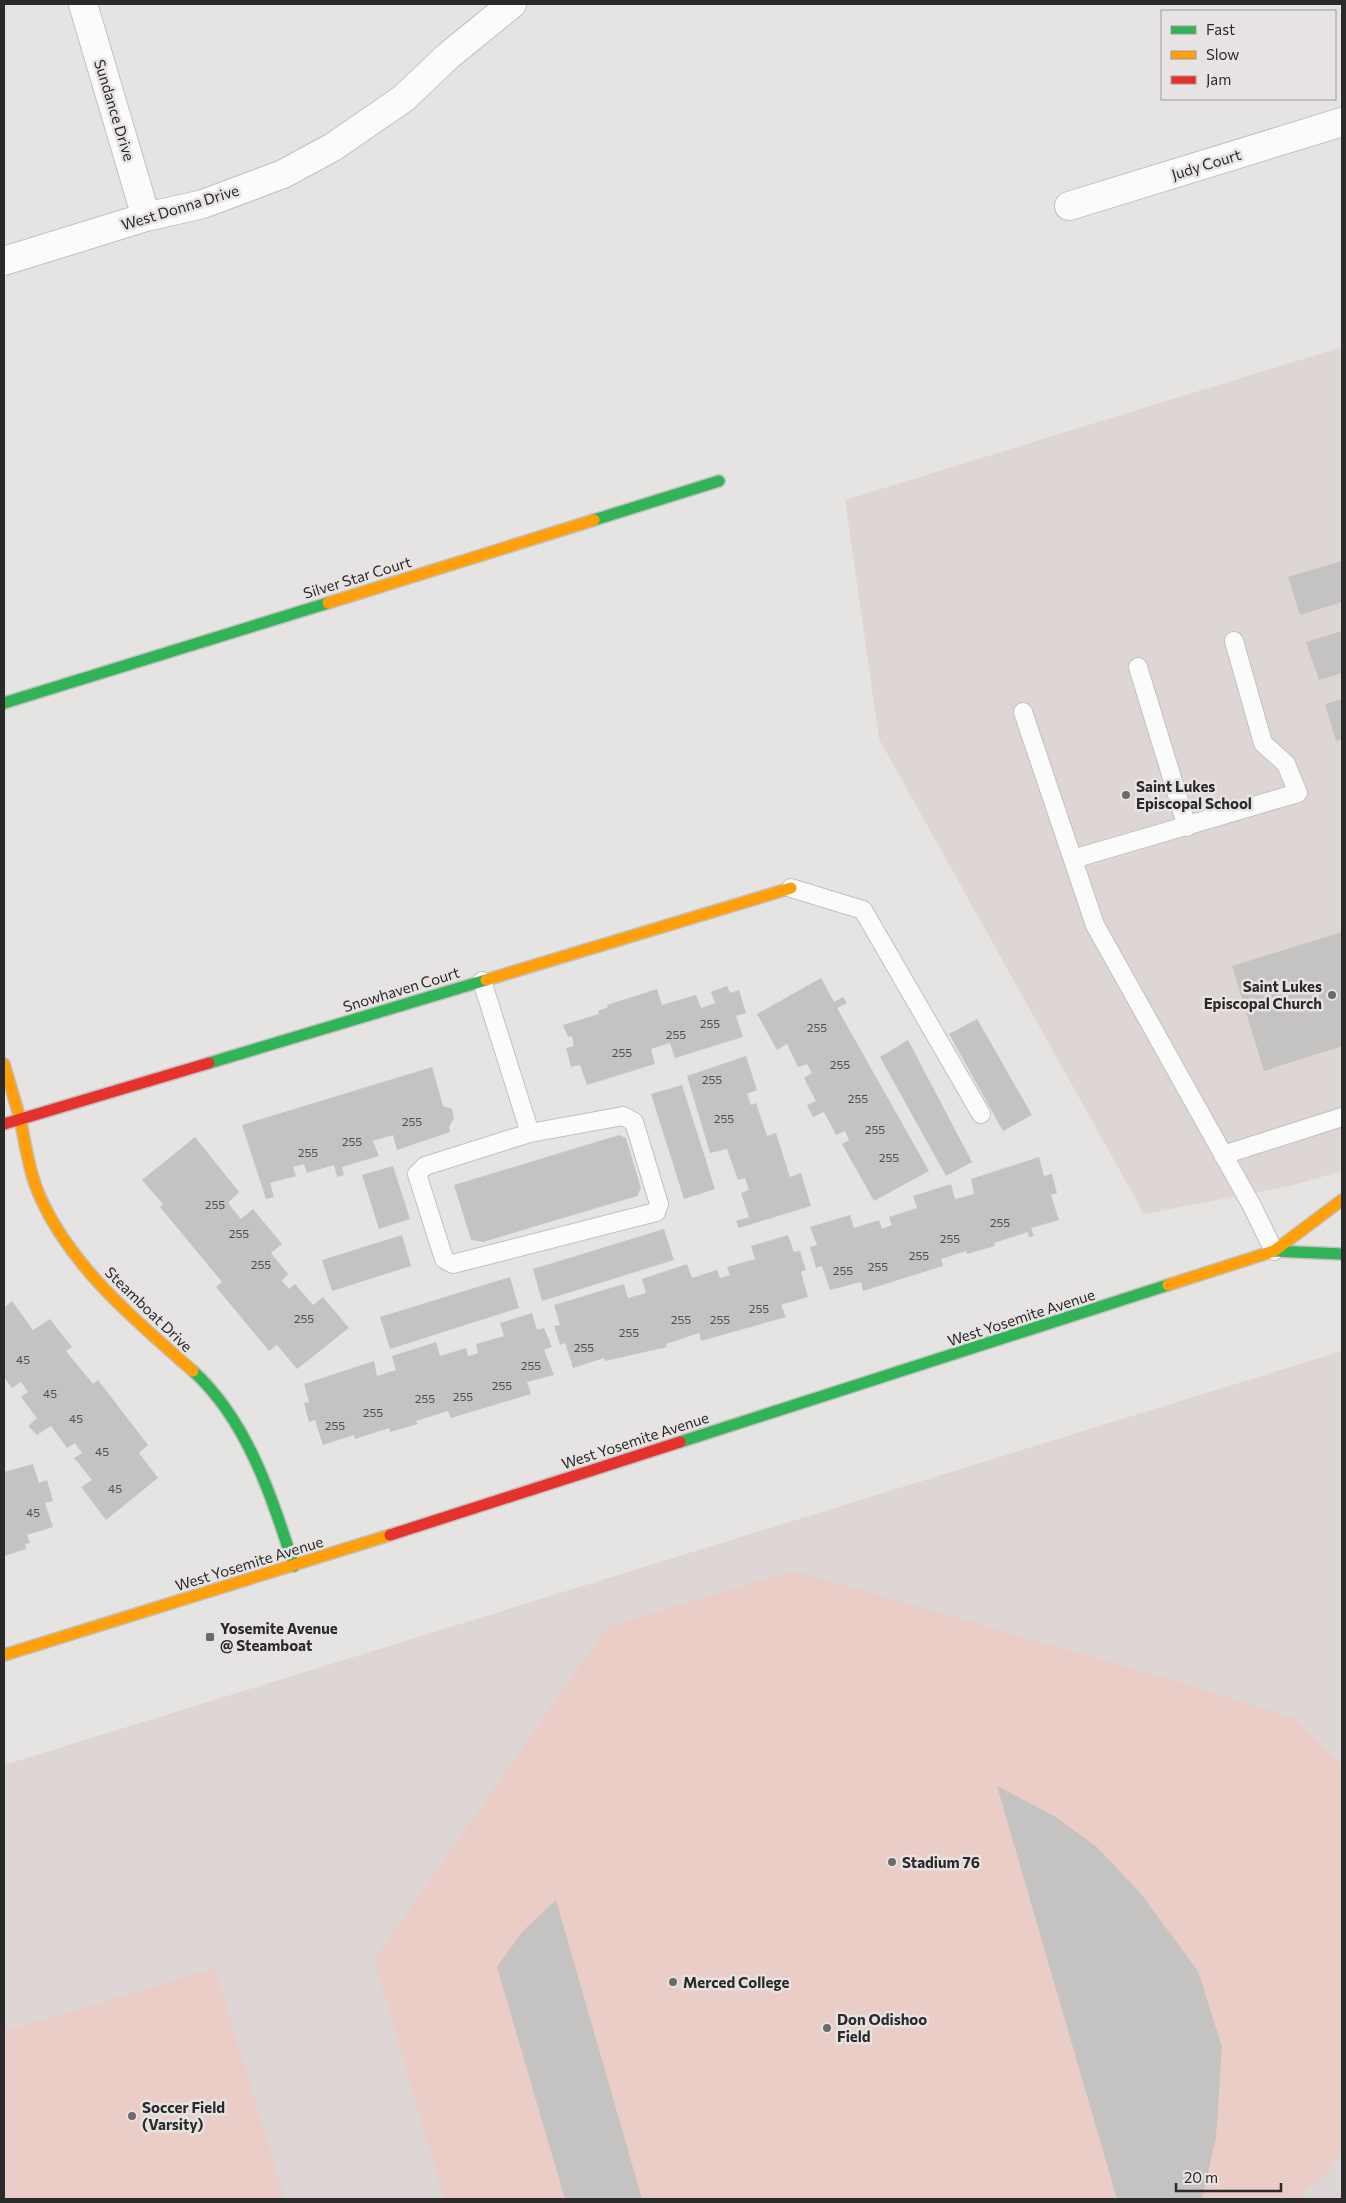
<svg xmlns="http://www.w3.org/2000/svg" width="1346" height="2203" viewBox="0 0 1346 2203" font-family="Commissioner,sans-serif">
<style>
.built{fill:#ded6d4}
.green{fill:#e9cdc6}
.building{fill:#c4c3c2}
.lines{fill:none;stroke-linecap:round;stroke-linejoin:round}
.lane-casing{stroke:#c1c0bf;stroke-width:20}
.street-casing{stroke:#c1c0bf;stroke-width:30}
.fast-casing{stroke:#c1c0bf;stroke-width:14}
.slow-casing{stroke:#c1c0bf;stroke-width:14}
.jam-casing{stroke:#c1c0bf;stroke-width:14}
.lane{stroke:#fbfbfb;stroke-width:18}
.street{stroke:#fbfbfb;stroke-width:28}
.fast{stroke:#30b455;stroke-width:11}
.slow{stroke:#ff9f0a;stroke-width:11}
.jam{stroke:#e5322d;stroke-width:11}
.poi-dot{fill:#6c6b6b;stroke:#e7e3e2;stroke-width:2}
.labels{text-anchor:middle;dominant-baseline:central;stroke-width:5;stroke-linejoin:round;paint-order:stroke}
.number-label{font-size:12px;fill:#515050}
.street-label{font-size:15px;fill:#2b2a2a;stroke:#e7e3e2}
.poi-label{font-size:15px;font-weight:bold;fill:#2b2a2a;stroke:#e7e3e2;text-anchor:start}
</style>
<rect width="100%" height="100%" fill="#e6e4e3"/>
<path class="built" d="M1342 347V1171L1290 1186 1144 1214 879 739 845 500Z
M1342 1351V2199H4V1765Z"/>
<path class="green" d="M793 1571 1173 1680 1296 1719 1342 1765V2150L1326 2173 1296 2199H444L374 1960 607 1627Z
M215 1968 285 2199H4V2032Z"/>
<path class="building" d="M1342 561V602L1300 615 1288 577Z
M1342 631V673L1319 680 1306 642Z
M1342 699V739L1336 741 1325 704Z
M1342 932V1046L1264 1071 1232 966Z
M821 978 834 1002 843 997 847 1003 837 1008 929 1171 874 1201 842 1144 849 1140 845 1131 836 1135 824 1112 813 1117 807 1105 816 1101 804 1078 812 1073 807 1064 798 1067 787 1044 777 1050 757 1014Z
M727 986 730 993 739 990 746 1013 736 1016 743 1037 675 1058 670 1043 651 1049 655 1064 587 1085 580 1065 571 1067 566 1048 574 1046 572 1036 568 1037 563 1025 599 1014 598 1011 608 1007 607 1005 657 989 662 1005 696 995 701 1008 715 1003 711 992Z
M977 1019 1032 1115 1003 1131 949 1034Z
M908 1040 972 1162 946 1176 880 1057Z
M746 1056 757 1090 747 1094 751 1105 756 1103 767 1136 776 1133 790 1177 801 1173 811 1206 739 1228 736 1221 749 1217 741 1193 749 1190 745 1178 738 1180 727 1149 710 1153 687 1076Z
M432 1067 443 1106 452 1109 454 1118 449 1127 450 1132 397 1150 393 1135 373 1141 379 1156 342 1167 344 1175 337 1177 334 1165 307 1173 304 1164 293 1167 296 1176 270 1183 274 1197 266 1199 242 1125Z
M682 1085 715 1189 684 1199 651 1094Z
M619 1135 626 1138 641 1188 637 1196 483 1242 471 1240 454 1185Z
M195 1137 239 1192 228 1203 241 1219 253 1209 282 1244 271 1253 288 1274 282 1281 289 1289 295 1284 313 1305 323 1297 349 1328 297 1369 277 1345 269 1351 216 1287 222 1282 160 1207 163 1204 142 1180Z
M1039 1157 1044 1176 1052 1174 1057 1193 1051 1195 1059 1220 1031 1228 1034 1236 1029 1237 1028 1232 994 1243 995 1246 967 1254 966 1251 941 1259 943 1266 863 1291 861 1282 830 1290 822 1266 816 1268 810 1247 817 1245 810 1227 850 1215 854 1228 879 1220 882 1229 892 1225 889 1217 917 1208 913 1196 951 1184 955 1199 974 1194 971 1179Z
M393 1166 410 1219 379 1229 362 1175Z
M664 1229 674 1260 542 1301 533 1269Z
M402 1235 411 1266 332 1291 322 1260Z
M788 1235 794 1252 800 1251 806 1270 801 1272 808 1297 781 1305 786 1317 701 1341 699 1333 666 1344 667 1347 605 1361 604 1358 573 1368 565 1343 560 1345 554 1326 560 1325 554 1305 624 1284 628 1298 646 1293 642 1279 687 1264 692 1278 717 1270 720 1278 730 1275 727 1267 755 1259 751 1246Z
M510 1277 519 1308 390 1349 380 1317Z
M12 1301 33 1330 50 1319 72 1347 66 1351 93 1384 98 1380 148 1445 139 1453 158 1478 106 1520 81 1487 92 1480 74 1458 82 1453 75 1443 67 1448 51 1426 37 1435 28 1426 37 1418 21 1397 28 1392 21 1382 12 1388 4 1377V1308Z
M532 1313 537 1330 544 1328 552 1347 544 1350 554 1375 527 1382 531 1394 451 1418 448 1411 416 1421 418 1424 390 1432 389 1428 355 1439 354 1435 323 1445 315 1420 309 1422 304 1403 309 1402 304 1384 374 1361 377 1376 396 1370 392 1356 436 1342 440 1356 466 1348 468 1356 478 1353 476 1344 504 1336 500 1323Z
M33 1464 39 1483 47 1480 53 1501 45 1503 53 1527 27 1535 30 1543 25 1544 26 1549 4 1556V1472Z
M997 1786 1054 1816 1097 1847 1141 1894 1198 1971 1222 2047 1216 2137 1202 2199H1117Z
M556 1900 642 2199H565L497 1967 523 1931Z"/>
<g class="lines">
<g class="lane-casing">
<path id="lane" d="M1138 667 1187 827
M1023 712 1095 925 1252 1206 1274 1251
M1073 859 1298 793 1286 764 1263 743 1234 641
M791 888 863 910 981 1114
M482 981 530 1133 425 1166 417 1174 444 1259 453 1264 656 1212 659 1204 634 1122 623 1116 530 1133
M1223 1155 1342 1117"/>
</g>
<g class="street-casing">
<path id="street" d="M83 4 146 217
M1069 206 1342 122
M4 261 146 217 203 204 283 174 333 147 404 98 448 56 512 4"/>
</g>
<g class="fast-casing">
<path id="fast" d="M594 520 719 481
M4 703 328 603
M209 1063 486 980
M1274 1251 1342 1254
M193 1371C248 1421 272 1498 294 1566
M680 1442 1168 1285"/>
</g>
<g class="slow-casing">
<path id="slow" d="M328 603 594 520
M486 980 791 888
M4 1064C9 1082 15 1100 20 1119 26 1146 29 1173 41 1199 73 1269 136 1321 193 1371
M1168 1285 1274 1251 1342 1200
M4 1655 390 1535"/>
</g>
<g class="jam-casing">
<path id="jam" d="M4 1124 209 1063
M390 1535 680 1442"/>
</g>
<use href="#lane" class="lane"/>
<use href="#street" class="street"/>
<use href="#fast" class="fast"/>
<use href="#slow" class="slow"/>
<use href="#jam" class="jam"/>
</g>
<g class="poi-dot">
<circle cx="1126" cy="795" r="5"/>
<circle cx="1332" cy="995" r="5"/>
<rect x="205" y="1632" width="10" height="10" rx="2.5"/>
<circle cx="892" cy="1862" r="5"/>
<circle cx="673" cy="1982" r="5"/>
<circle cx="827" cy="2028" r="5"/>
<circle cx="132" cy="2116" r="5"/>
</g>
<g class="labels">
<g class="number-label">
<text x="710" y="1023">255</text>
<text x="817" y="1027">255</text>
<text x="676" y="1034">255</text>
<text x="622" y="1052">255</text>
<text x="840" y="1064">255</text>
<text x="712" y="1079">255</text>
<text x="858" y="1098">255</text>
<text x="724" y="1118">255</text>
<text x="412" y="1121">255</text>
<text x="875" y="1129">255</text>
<text x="352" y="1141">255</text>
<text x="308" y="1152">255</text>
<text x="889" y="1157">255</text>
<text x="215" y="1204">255</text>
<text x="1000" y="1222">255</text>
<text x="239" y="1233">255</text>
<text x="950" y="1238">255</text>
<text x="919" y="1255">255</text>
<text x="261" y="1264">255</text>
<text x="878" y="1266">255</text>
<text x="843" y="1270">255</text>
<text x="759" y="1308">255</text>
<text x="304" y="1318">255</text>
<text x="681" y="1319">255</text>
<text x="720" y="1319">255</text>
<text x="629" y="1332">255</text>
<text x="584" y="1347">255</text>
<text x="23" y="1359">45</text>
<text x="531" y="1365">255</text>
<text x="502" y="1385">255</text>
<text x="50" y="1393">45</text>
<text x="463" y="1396">255</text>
<text x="425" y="1398">255</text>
<text x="373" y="1412">255</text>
<text x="76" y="1418">45</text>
<text x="335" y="1425">255</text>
<text x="102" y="1451">45</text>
<text x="115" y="1488">45</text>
<text x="33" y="1512">45</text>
</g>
<g class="street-label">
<text transform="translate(115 110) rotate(73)">Sundance Drive</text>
<text transform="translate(1206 164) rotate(-17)">Judy Court</text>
<text transform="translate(180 207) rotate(-17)">West Donna Drive</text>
<text transform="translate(357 577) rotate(-17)">Silver Star Court</text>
<text transform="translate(401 989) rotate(-17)">Snowhaven Court</text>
<text transform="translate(149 1309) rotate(44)">Steamboat Drive</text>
<text transform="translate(1021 1317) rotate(-18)">West Yosemite Avenue</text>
<text transform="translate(635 1440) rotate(-18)">West Yosemite Avenue</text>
<text transform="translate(249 1563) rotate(-17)">West Yosemite Avenue</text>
</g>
<g class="poi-label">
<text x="1136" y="786">Saint Lukes<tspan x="1136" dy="17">Episcopal School</tspan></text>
<text x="1322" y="986" text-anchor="end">Saint Lukes<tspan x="1322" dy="17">Episcopal Church</tspan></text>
<text x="220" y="1628">Yosemite Avenue<tspan x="220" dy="17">@ Steamboat</tspan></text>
<text x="902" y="1862">Stadium 76</text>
<text x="683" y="1982">Merced College</text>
<text x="837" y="2019">Don Odishoo<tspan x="837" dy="17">Field</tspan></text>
<text x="142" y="2107">Soccer Field<tspan x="142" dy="17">(Varsity)</tspan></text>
</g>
</g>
<rect width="1346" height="2203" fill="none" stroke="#2b2a2a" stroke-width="10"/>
<rect x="1161" y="10" width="175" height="90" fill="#e7e3e2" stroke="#9c9998"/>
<rect x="1171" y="26" width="25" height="8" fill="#30b455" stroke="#9c9998"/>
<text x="1206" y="35" font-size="15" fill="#2b2a2a">Fast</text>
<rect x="1171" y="51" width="25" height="8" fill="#ff9f0a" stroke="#9c9998"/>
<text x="1206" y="60" font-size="15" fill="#2b2a2a">Slow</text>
<rect x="1171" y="76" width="25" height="8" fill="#e5322d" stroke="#9c9998"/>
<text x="1206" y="85" font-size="15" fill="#2b2a2a">Jam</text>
<path d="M1176 2183v8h105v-8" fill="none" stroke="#2b2a2a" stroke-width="2.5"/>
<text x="1184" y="2183" font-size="15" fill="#2b2a2a" stroke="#e7e3e2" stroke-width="4" paint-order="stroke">20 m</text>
</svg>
